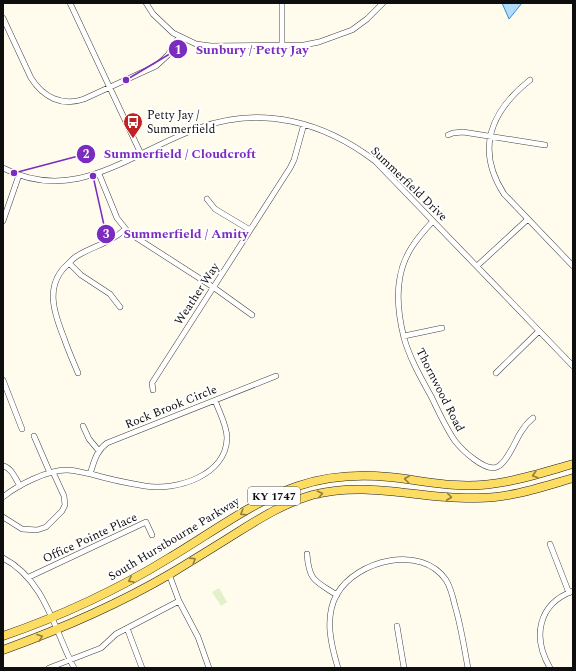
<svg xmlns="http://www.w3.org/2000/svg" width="576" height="671" viewBox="0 0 576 671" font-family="Spectral,serif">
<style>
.pitch{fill:#e2f1c9}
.water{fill:#b2dbf8;stroke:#378dd1}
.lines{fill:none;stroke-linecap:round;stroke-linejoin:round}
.minor-casing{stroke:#414141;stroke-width:6}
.primary-casing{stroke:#1f1f1f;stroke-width:9}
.minor{stroke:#fff;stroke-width:5}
.primary{stroke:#fcdc62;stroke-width:8}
.oneway{stroke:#917f3c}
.labels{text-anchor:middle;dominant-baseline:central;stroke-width:4;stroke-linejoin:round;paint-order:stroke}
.shield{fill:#fff;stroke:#565656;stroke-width:1}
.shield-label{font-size:11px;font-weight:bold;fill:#0e0e0e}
.poi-label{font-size:12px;fill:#0e0e0e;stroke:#fff;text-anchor:start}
.street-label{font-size:12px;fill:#0e0e0e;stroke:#fff}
.leader{fill:none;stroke:#7b2cbf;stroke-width:1.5}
.callout-dot{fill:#7b2cbf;stroke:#fff;stroke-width:1.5}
.mark-label{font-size:12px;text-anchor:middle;font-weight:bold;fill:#fff}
.callout-label{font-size:13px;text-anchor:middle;font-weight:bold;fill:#7b2cbf;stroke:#fff;stroke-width:4;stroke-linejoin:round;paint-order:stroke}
</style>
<rect width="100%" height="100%" fill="#fffcee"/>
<path class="pitch" d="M219 588 227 602 221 606 212 592Z"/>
<path class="water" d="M502 3H522L509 19Z"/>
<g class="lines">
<g class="minor-casing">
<path id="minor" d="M70 3 141 154
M146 3 153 14 173 33 196 44 211 46 304 45 319 42 352 30 367 19 383 3
M3 18 31 78C43 97 62 107 84 99L156 66 168 55 179 37
M282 45V3
M530 80C491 111 475 149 504 194L573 266
M448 135 453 133 463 132 545 145
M3 168C77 206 132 151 199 128 262 105 324 122 375 161L573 366
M99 174 117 218 129 233 213 287 252 315
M207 199 215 209 250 230
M3 221 19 175
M433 221C417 238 404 254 400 277 396 297 399 318 404 338 410 359 421 378 432 398 439 413 446 428 455 441 462 450 485 472 497 467 507 463 515 441 521 432 524 427 528 422 533 418
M69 263 81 275 110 294 120 307
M477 266 528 219
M404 336 442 328
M78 373C73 361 68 350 64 338 54 313 44 285 68 264 71 261 73 258 77 256 93 246 111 243 125 229
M496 373 539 331
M3 380 22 429
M153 390 152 383 290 168 294 160 304 124
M83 426 89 439 99 451
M34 436 50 473
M3 466C12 468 15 478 20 486
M90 474C94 462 96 451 107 443L276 376
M3 497C18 485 47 470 67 470 75 470 83 473 91 474 108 479 127 483 145 486 176 491 226 476 227 438 227 425 219 412 215 400
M3 517 22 529 37 530 46 527 62 511 65 505 64 496 53 472
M550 544 569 593
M307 554C309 581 315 581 337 595
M3 558C45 580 54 629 74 668
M169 574 179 601 198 637 209 668
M29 577 146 522 152 535
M397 626 404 668
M127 628 142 668
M49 668 101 648 116 634 179 601
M338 668C331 645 324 617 337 594 357 560 421 544 446 580 451 588 453 597 455 606 461 626 464 647 468 668
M550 668C532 637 538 604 573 591"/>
</g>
<g class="primary-casing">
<path id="primary" d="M3 636C61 616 117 590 169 558 210 534 253 501 298 486 327 476 358 474 389 477 411 479 433 484 456 485 497 488 534 475 573 464
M3 650C61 629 117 605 170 574 193 560 216 546 238 532 262 517 285 503 312 495 370 480 421 500 477 498 510 498 542 487 573 478"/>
</g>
<use href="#minor" class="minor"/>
<use href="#primary" class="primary"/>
</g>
<defs><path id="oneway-chevron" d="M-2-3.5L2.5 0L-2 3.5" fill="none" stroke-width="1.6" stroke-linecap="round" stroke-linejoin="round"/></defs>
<g class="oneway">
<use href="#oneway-chevron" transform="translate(535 475) rotate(164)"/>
<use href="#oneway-chevron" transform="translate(407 479) rotate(-173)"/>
<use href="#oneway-chevron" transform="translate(320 494) rotate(-12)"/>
<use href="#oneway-chevron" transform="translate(449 497) rotate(7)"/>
<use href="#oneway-chevron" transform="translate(243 513) rotate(148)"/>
<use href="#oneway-chevron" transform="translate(193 560) rotate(-32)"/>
<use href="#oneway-chevron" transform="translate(131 580) rotate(153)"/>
<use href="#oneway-chevron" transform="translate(40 637) rotate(-20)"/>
</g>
<defs>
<g id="bus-pin" transform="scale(1)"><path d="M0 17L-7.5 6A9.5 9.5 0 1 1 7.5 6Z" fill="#c12223" stroke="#fff"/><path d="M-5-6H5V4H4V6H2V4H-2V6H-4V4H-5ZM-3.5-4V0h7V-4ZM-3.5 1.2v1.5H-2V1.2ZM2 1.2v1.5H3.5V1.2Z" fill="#fff"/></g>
</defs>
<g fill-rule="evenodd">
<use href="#bus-pin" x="133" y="122"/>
</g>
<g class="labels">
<rect class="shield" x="248" y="487" width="52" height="18" rx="3"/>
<g class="shield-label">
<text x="274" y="496">KY 1747</text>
</g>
<g class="poi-label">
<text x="147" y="115">Petty Jay /<tspan x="147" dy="14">Summerfield</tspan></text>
</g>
<g class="street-label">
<text transform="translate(409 184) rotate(44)">Summerfield Drive</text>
<text transform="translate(197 294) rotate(-57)">Weather Way</text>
<text transform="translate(440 390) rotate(63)">Thornwood Road</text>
<text transform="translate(171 407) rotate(-22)">Rock Brook Circle</text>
<text transform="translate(90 538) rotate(-25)">Office Pointe Place</text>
<text transform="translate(174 539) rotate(-31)">South Hurstbourne Parkway</text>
</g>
</g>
<path class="leader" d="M126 80L178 49M14 173L86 154M93 176L106 234"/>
<g class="callout-dot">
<circle cx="126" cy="80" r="4"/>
<circle cx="14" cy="173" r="4"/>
<circle cx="93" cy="176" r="4"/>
<circle cx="178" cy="49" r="10"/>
<circle cx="86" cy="154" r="10"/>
<circle cx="106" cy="234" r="10"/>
</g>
<g class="mark-label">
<text x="178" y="54">1</text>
<text x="86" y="158">2</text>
<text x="106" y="238">3</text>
</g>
<g class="callout-label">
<text x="252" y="54">Sunbury / Petty Jay</text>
<text x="180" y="158">Summerfield / Cloudcroft</text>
<text x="186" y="238">Summerfield / Amity</text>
</g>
<rect width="576" height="671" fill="none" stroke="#0e0e0e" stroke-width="8"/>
</svg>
